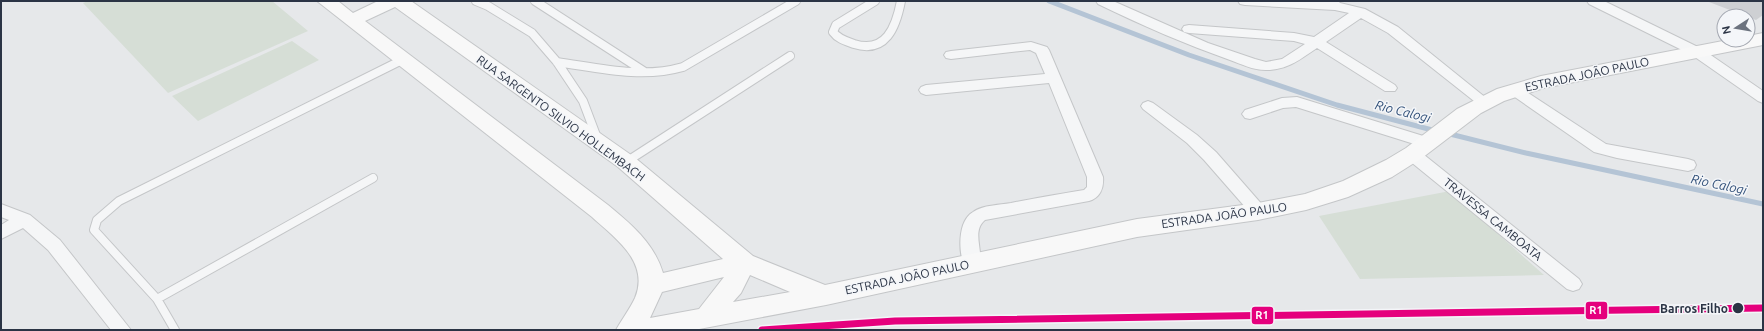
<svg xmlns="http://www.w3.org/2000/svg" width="1764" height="331" viewBox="0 0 1764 331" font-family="Ubuntu,sans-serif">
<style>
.green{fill:#d6ded6}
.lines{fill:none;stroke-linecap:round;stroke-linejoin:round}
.stream{stroke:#b4c4d5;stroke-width:5}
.building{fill:#ced0d3}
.lane-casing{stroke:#c4c6c8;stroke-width:10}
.street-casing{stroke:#c4c6c8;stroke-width:2}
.secondary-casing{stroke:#c4c6c8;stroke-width:2}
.lane{stroke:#f5f6f7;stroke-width:8}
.street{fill:#f5f6f7;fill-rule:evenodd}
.secondary{fill:#f8f8f8;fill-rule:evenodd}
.rail-casing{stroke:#cecfd2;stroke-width:4.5}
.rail{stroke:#f4f6f9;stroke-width:3;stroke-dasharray:9;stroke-linecap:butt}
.rail-1-casing{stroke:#f4f6f9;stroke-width:10}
.rail-1{stroke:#e5007d;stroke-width:7}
.stop-dot{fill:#2b3445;stroke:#f4f6f9;stroke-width:1.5}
.labels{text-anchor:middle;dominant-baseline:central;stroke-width:3;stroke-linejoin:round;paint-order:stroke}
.street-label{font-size:12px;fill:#2b3445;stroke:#f4f6f9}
.stop-label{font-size:12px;font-weight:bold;fill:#2b3445;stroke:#f4f6f9;text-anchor:end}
.water-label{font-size:13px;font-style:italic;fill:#34527a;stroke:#f4f6f9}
.line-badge{stroke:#f4f6f9;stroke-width:1.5}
.badge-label{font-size:11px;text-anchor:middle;font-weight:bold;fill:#fff}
</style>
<rect width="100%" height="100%" fill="#e6e8ea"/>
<path class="green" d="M88 1H272L308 31 168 93 83 3Z
M292 41 319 60 198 121 172 96Z
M1450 191 1544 275 1360 279 1319 216Z"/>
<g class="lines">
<path class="stream" d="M1049 1 1189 55 1337 105 1436 131
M1446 133 1526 153 1763 204"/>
</g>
<path class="building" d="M1763 1V15L1756 20 1709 2Z"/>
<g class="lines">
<g class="lane-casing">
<path id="lane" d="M476 1 488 6 532 33 557 62 583 101 597 138
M535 1 645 72
M875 1 836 25 833 32C838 39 846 41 854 44 886 54 896 27 901 1
M557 62C599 68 641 79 683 67L796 1
M626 162 790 56
M157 299 373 178
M175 330 157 299 94 230 97 220 119 201 402 60"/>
</g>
<g class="street-casing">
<path id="street" d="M1096 1H1113L1208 43 1255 59 1266 62 1282 59 1305 44 1294 41 1189 33 1184 32 1182 29 1184 26 1189 25 1294 33 1314 37 1349 13 1335 10 1245 5 1240 4 1238 1H1338L1340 3 1365 9 1398 27 1491 102 1489 105 1484 107 1479 105 1388 33 1361 18 1326 42 1395 85 1397 88 1395 91H1385L1317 48C1299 60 1289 69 1268 70 1255 71 1241 64 1230 60 1185 44 1141 25 1098 4Z
M1587 1H1604L1702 49 1763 91V103L1758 101 1692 55 1589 4Z
M1031 42 1047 47 1049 50 1103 177C1104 188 1100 198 1089 201L985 220C970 232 986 255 978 269L972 271 966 269C958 255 957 221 973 212 983 205 999 205 1011 203 1036 198 1060 194 1084 190L1087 187V177L1049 83 926 95 921 93 919 90 921 87 926 85 1045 74 1036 53 1030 50 951 59 946 58 944 55 946 52 951 51Z
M1514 85 1519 87 1606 144 1688 159 1694 161 1696 165 1694 169 1688 171 1617 158 1594 152 1509 93 1507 90 1509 87Z
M1297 97 1433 139 1435 143 1433 147 1427 148 1296 107 1283 108 1250 119 1245 118 1242 114 1245 110 1282 98Z
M1148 101 1153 103 1197 135 1216 152 1265 208 1267 212 1265 216 1259 218 1253 216 1204 160 1187 143 1143 109 1141 106 1143 103Z
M1412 149 1418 150 1579 279 1582 284 1579 289 1573 291 1567 289 1406 158 1404 154 1406 150Z
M1 204 30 215 60 240 131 330H111L48 250 23 228 1 239V225L9 220 1 217Z"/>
</g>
<g class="secondary-casing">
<path id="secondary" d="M317 1H338L353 13 378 1H411L634 157 753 256 825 285 1137 219 1258 203 1305 194 1343 181 1386 160 1406 148 1457 109 1497 89 1541 76 1728 40H1748V36L1763 33V45L1544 88 1504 101 1481 113 1422 158 1392 177 1348 197 1306 210 1258 220 1137 237 826 305 694 330H616C622 319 630 309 635 298 650 262 615 238 592 217ZM395 7 618 167 723 259 663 273C654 243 631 224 608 205L365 21ZM750 275 790 292 733 302 741 293ZM724 277 699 309 650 318 662 292Z"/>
</g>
<use href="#lane" class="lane"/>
<use href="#street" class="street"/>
<use href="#secondary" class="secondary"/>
<g class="rail-casing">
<path id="rail" d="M762 330 895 321 1763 308"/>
</g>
<use href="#rail" class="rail"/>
<g class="rail-1-casing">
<path id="rail-1" d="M762 330 895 321 1763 308"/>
</g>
<use href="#rail-1" class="rail-1"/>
</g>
<circle class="stop-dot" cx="1738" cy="308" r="6"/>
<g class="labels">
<g class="street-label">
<text transform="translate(1587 74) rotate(-12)">ESTRADA JOÃO PAULO</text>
<text transform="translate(561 118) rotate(36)">RUA SARGENTO SILVIO HOLLEMBACH</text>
<text transform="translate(1224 215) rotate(-8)">ESTRADA JOÃO PAULO</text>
<text transform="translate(1493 219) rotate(39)">TRAVESSA CAMBOATA</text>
<text transform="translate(907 277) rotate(-12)">ESTRADA JOÃO PAULO</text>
</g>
<g class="stop-label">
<text x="1728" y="308">Barros Filho</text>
</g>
<g class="water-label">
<text transform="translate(1403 111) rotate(14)">Rio Calogi</text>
<text transform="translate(1719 184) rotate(12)">Rio Calogi</text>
</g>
</g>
<g class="line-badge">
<rect x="1585" y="301" width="23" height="19" rx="4" fill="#e5007d"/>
<rect x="1251" y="306" width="23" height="19" rx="4" fill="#e5007d"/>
</g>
<g class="badge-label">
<text x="1596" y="314">R1</text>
<text x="1262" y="319">R1</text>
</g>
<rect width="1764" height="331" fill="none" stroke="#2b3445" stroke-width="4"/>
<g transform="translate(1736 28) rotate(258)"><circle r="19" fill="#f4f6f9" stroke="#a4a8b1"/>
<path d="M0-3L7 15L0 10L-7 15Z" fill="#6c737f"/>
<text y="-6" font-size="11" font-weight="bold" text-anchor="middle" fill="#2b3445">N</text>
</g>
</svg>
